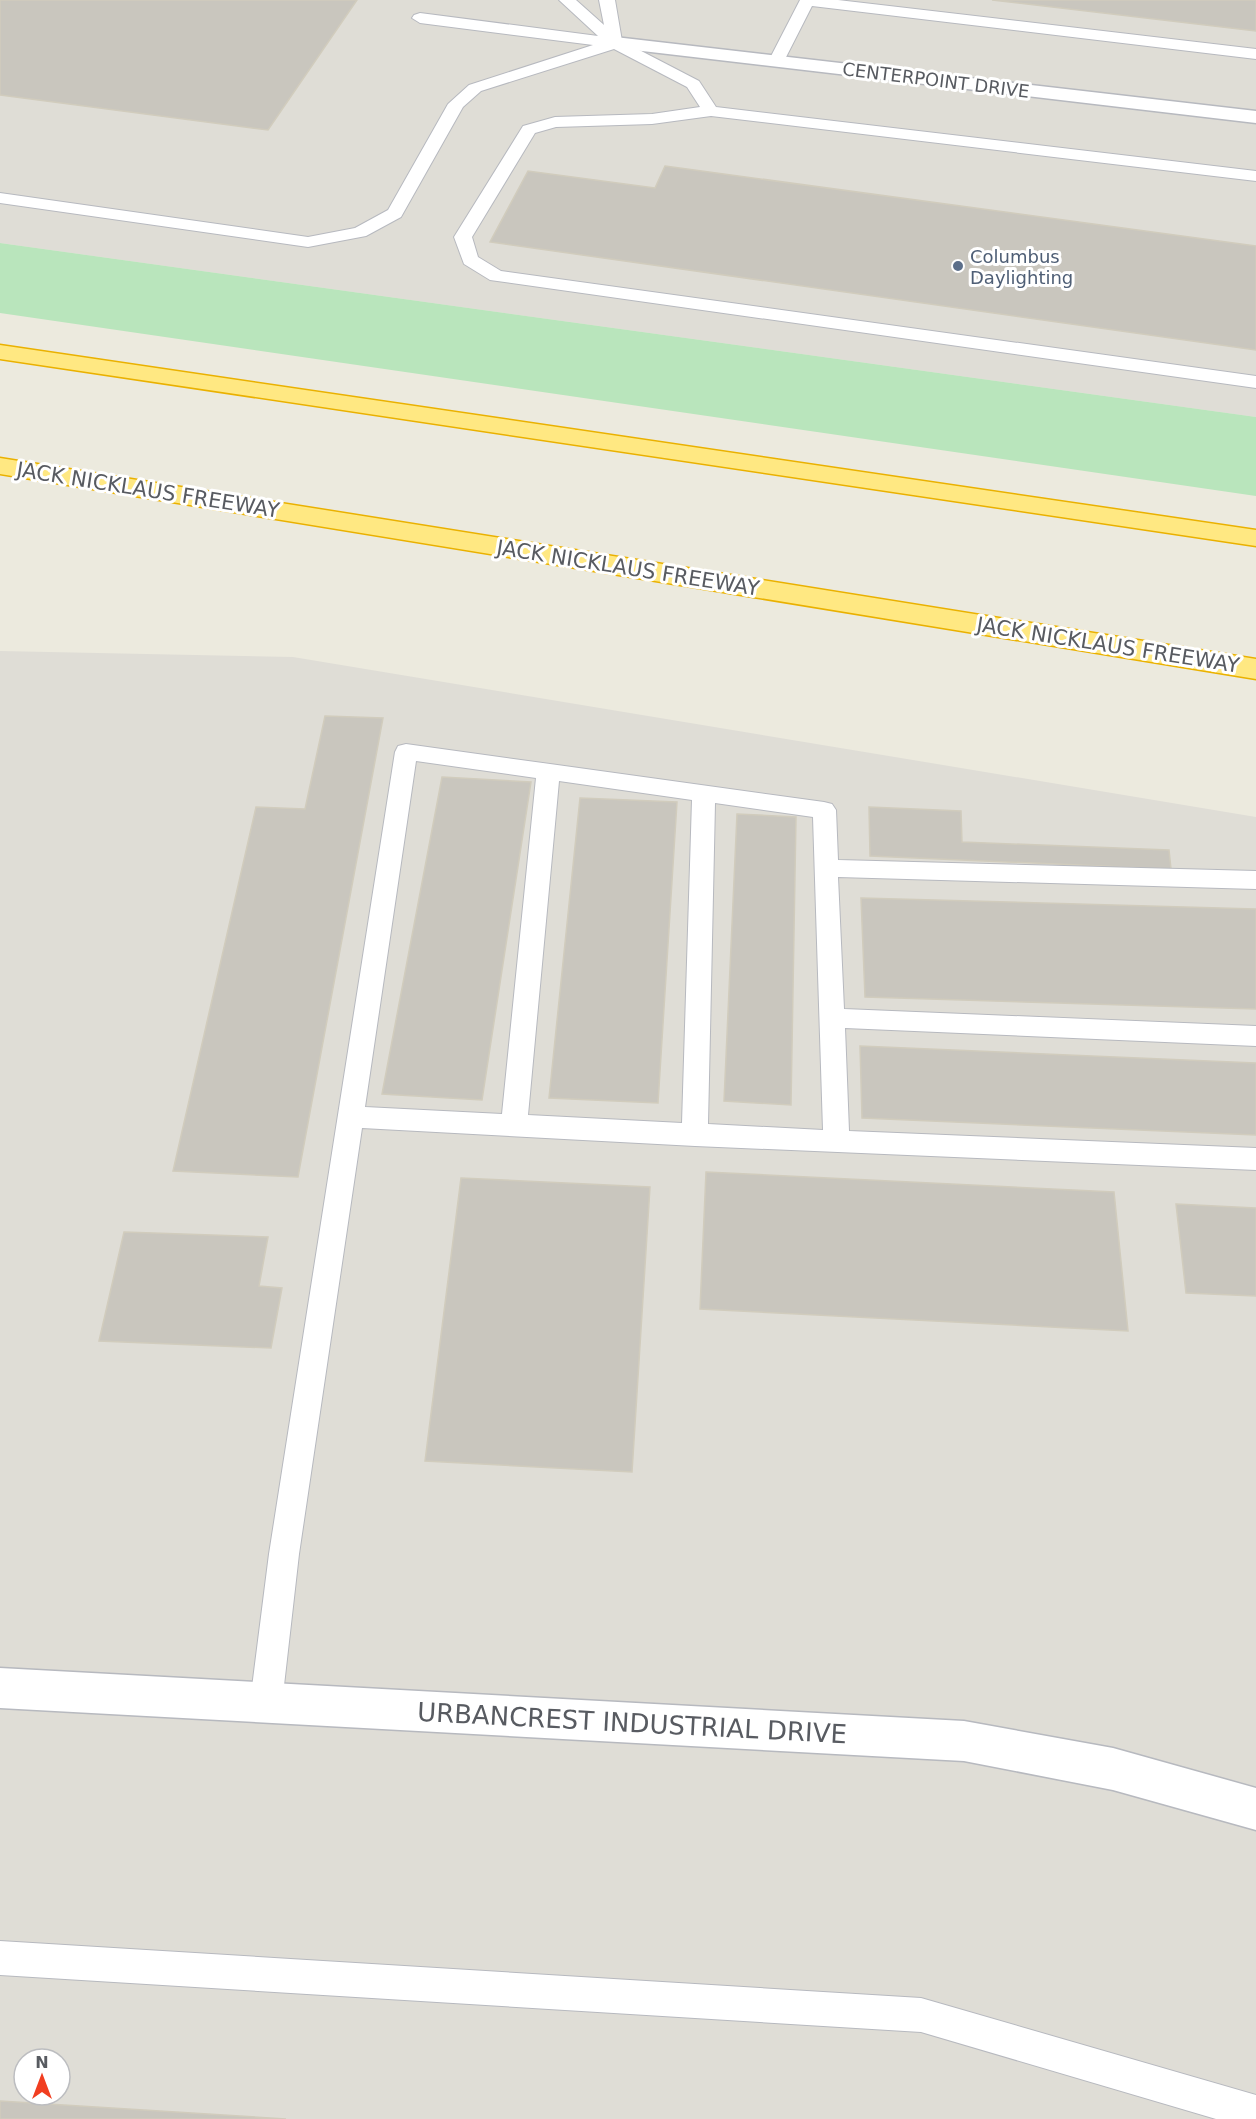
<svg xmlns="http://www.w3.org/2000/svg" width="1256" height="2119" viewBox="0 0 1256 2119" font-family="'DejaVu Sans',sans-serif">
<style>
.industrial{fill:#dfddd6;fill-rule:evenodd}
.green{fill:#b9e5bc}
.building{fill:#c9c6be;stroke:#d1ccbd;stroke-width:1.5}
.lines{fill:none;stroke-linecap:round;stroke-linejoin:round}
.lane-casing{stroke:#b7b9bf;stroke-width:2}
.street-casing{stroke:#b7b9bf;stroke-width:3}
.highway-casing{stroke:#eab100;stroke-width:3}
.lane{fill:#fff;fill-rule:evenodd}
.street{fill:#fff;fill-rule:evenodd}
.highway{fill:#ffe882;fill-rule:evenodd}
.service-dot{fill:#5c6f8a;stroke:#fff;stroke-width:2}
.labels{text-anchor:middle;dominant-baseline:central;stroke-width:6;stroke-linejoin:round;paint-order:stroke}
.far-street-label{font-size:18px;fill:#585b61;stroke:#fff}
.far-service-label{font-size:18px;fill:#4e5e75;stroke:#fff;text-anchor:start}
.street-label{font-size:21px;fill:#585b61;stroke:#fff}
.near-street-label{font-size:26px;fill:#585b61;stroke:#fff}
</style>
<rect width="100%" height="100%" fill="#eceade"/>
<path class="industrial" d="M0 0H1256V417L0 243Z
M0 651 293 657 1256 817V2119H0ZM24 2059H60V2095H24Z"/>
<path class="green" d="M0 243 1256 417V496L0 313Z"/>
<path class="building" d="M0 0H357L268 130 0 95Z
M992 0H1256V31Z
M665 166 1256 246V350L490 242 528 171 655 188Z
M325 716 383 718 298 1177 173 1171 256 807 305 809Z
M442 777 531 782 482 1100 382 1094Z
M580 798 677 802 658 1103 549 1098Z
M869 807 961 811 962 842 1169 850 1171 869 870 856Z
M737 814 796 817 791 1105 724 1101Z
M861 898 1256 909V1009L865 997Z
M860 1046 1256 1063V1135L862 1118Z
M706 1172 1114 1192 1128 1331 700 1309Z
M461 1178 650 1187 632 1472 425 1461Z
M1176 1204 1256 1208V1296L1186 1293Z
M124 1232 268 1237 259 1286 282 1288 271 1348 99 1341Z
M0 2101 286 2119H0Z"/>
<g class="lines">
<g class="lane-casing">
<path id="lane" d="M559 0H576L604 25 599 0H615L622 41 699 81 716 107 1256 171V181L711 116 652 124 556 127 535 133 472 237 478 257 501 271 1256 376V388L490 280 464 264 454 237 523 126 555 117 652 114 700 107 687 87 614 49 481 91 463 107 401 217 366 236 308 247 0 203V193L308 237 355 228 388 210 448 104 469 85 593 45 420 23 412 18 414 15 420 13 598 36Z
M800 0H838L1256 49V59L812 6 782 65H770L768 62Z
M406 744 824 802 832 804 836 810 838 860 1256 871V889L838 877 844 1009 1256 1026V1046L845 1028 849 1131 1256 1148V1170L695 1146 362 1128 299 1554 282 1703 277 1714 266 1718 255 1714 250 1703 269 1554 395 752 398 746ZM416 761 536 778 502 1114 365 1107ZM559 781 692 800 682 1123 528 1115ZM715 803 813 817 823 1130 708 1124Z
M0 1941 921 1998 1256 2095V2119H1216L921 2032 0 1975Z"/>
</g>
<g class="street-casing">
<path id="street" d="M615 37 1256 111V123L608 47 605 43 608 39Z
M0 1668 964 1721 1113 1748 1256 1788V1830L1113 1790 964 1761 0 1708Z"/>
</g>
<g class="highway-casing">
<path id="highway" d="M0 345 1256 530V546L0 359Z
M0 458 1256 659V679L0 474Z"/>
</g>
<use href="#lane" class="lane"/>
<use href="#street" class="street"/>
<use href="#highway" class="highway"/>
</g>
<circle class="service-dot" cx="958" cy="266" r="6"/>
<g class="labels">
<g class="far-street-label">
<text transform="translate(936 80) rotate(7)">CENTERPOINT DRIVE</text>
</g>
<g class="far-service-label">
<text x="970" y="256">Columbus<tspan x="970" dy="21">Daylighting</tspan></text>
</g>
<g class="street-label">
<text transform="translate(148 490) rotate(9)">JACK NICKLAUS FREEWAY</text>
<text transform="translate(628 568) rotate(9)">JACK NICKLAUS FREEWAY</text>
<text transform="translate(1108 645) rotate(9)">JACK NICKLAUS FREEWAY</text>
</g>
<g class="near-street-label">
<text transform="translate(632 1723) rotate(3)">URBANCREST INDUSTRIAL DRIVE</text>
</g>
</g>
<g transform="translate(42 2077)"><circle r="28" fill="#ffffff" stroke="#bcbdc0" stroke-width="1.5"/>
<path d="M0-4.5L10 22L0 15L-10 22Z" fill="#f13e20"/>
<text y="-9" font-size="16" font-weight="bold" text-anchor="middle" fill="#585b61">N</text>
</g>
</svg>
